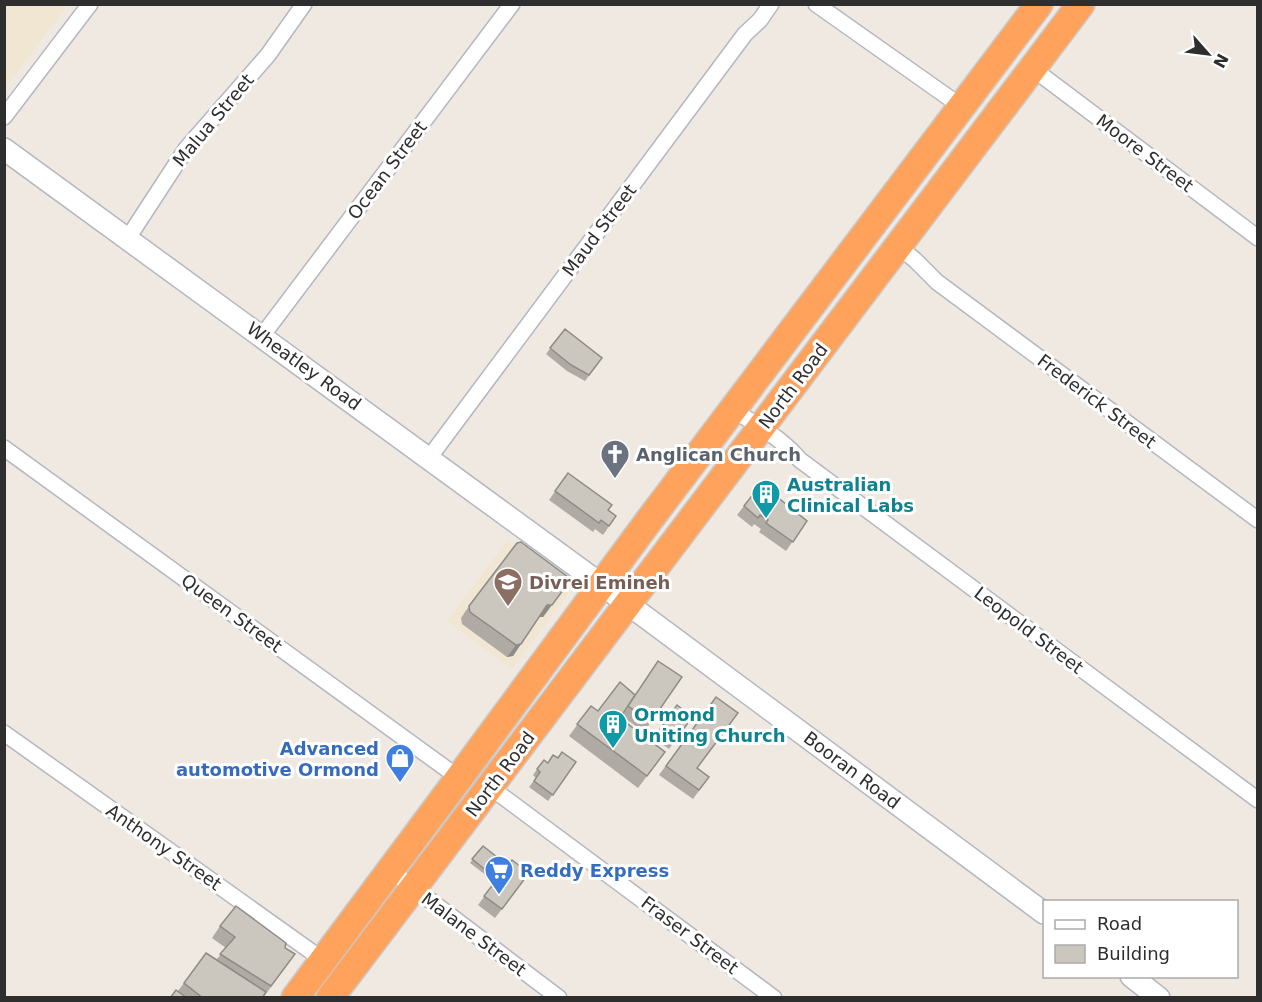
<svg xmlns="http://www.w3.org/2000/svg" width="1262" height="1002" viewBox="0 0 1262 1002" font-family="'DejaVu Sans',sans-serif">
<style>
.education{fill:#f0e6d1}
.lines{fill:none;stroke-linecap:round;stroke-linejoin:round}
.street-casing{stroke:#b4b7c1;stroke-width:18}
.secondary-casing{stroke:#b4b7c1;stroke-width:24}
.highway-casing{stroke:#c9c9c9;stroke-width:30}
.street{stroke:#fff;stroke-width:15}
.secondary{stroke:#fff;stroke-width:21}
.highway{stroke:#ffa35c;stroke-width:27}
.wall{fill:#afaba4}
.shaded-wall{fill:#8e8b86}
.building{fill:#cbc7bf;stroke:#8e8b86;stroke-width:1.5}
.labels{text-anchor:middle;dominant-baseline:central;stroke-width:6;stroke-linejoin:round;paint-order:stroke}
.street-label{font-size:18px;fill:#2e2e2e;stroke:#fff}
.worship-label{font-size:18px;font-weight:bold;fill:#5b616d;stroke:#fff;text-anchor:start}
.culture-label{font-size:18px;font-weight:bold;fill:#0d838f;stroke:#fff;text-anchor:start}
.education-label{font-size:18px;font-weight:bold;fill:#785e54;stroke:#fff;text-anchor:start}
.shop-label{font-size:18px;font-weight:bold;fill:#366cbe;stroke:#fff;text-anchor:end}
</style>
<rect width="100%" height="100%" fill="#efe9e1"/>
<path class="education" d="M5 4 68 5 5 88 4 5Z
M507 541 567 586 568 594 512 669 447 621Z"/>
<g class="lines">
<g class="street-casing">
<path id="street" d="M816 4 962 107
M1032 68 1258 238
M4 117 90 4
M128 238 186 149 268 55 304 4
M898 246 915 260 937 282 1258 520
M262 336 512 4
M732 410C757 424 781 438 800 460L1258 800
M4 448 459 778
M429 458 745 34 760 20 771 4
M4 733 323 960
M490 787 774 998
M390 870 559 998"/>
</g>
<g class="secondary-casing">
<path id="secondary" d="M4 149 617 596 1044 913
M1131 976 1159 998"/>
</g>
<g class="highway-casing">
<path id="highway" d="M295 998 459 778 650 519 1039 4
M330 998 1081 4"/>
</g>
<use href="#street" class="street"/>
<use href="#secondary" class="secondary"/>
<use href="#highway" class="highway"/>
</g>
<path class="wall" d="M565 329 602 358 585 381 567 371 546 354Z
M568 473 608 510 616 516 603 535 595 529 593 532 549 500Z
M744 506 807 521 786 551 759 532 761 529 754 524 752 527 737 515Z
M569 582 543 617H539L513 656 507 657 462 624 461 618 469 606Z
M658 661 682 677 644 732 622 716Z
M716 697 697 769 709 777 693 799 659 775Z
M677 705 692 717 669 749 654 738Z
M591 706 598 711 620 718 656 764 638 788 569 736Z
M558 758 576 762 548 801 529 787 536 778 533 775 544 760 548 763Z
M483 846 523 882 495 918 478 905 495 882 470 863Z
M220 926 285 948 295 954 263 998H170L178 991 206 953 216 960 226 948 212 938Z"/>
<path class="shaded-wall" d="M569 582 543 617H539L547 605Z
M521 644 513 656 507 657 516 645Z"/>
<path class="building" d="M565 329 602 358 589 375 571 365 550 348Z
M568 473 612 505 608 510 616 516 609 526 601 520 599 523 555 491Z
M761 484 807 521 793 542 766 523 768 520 760 515 758 518 744 506Z
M521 542 568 577 569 582 552 605H547L521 644 516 645 470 612 469 606 517 543Z
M658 661 682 677 651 722 628 706Z
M620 682 635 695 620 718 665 752 647 776 577 724 591 706 598 711Z
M716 697 738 713 697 768 709 777 699 790 666 766Z
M677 705 692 717 674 743 658 732Z
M562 752 576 762 553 795 534 781 540 772 537 769 544 760 548 763 553 755 558 758Z
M483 846 507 865 497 879 472 859Z
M512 860 529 873 502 909 484 896Z
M236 906 286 943 285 948 295 954 271 986 220 954 235 937 220 926Z
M206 953 266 992 262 998H203L184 983Z
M176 990 187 998H170Z"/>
<defs>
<g id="church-pin" transform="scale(1.5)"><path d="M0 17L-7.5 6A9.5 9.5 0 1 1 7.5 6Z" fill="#6b7280" stroke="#fff"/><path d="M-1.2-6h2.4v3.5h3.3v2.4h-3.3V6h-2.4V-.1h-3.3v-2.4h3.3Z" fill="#fff"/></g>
<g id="building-pin" transform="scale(1.5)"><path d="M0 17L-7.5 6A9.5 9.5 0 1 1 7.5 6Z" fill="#0f9aa8" stroke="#fff"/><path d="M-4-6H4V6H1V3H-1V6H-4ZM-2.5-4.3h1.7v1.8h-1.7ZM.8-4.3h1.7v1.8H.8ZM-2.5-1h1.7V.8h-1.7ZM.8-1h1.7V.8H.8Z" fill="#fff"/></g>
<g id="school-pin" transform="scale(1.5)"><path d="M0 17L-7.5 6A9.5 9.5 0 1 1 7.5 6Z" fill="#8d6e63" stroke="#fff"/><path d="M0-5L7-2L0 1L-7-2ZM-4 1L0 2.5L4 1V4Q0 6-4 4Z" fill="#fff"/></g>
<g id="shop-pin" transform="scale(1.5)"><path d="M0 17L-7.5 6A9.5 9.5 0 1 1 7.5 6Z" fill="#3f7fe0" stroke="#fff"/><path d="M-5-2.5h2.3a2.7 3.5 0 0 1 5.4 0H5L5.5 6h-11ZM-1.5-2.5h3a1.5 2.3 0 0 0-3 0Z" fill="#fff"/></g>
<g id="supermarket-pin" transform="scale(1.5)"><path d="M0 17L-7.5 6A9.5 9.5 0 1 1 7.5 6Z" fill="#3f7fe0" stroke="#fff"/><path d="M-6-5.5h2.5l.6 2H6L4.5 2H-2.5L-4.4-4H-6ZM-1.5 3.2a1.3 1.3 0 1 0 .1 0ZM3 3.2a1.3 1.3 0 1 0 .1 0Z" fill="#fff"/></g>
</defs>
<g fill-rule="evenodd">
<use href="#church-pin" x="615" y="454"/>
<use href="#building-pin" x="766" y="494"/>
<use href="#school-pin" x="508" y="582"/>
<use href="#building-pin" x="613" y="724"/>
<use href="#shop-pin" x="400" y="758"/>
<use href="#supermarket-pin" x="499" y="870"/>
</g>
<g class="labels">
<g class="street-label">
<text transform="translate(213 120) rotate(-50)">Malua Street</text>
<text transform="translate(1145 153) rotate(37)">Moore Street</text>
<text transform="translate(387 170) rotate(-53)">Ocean Street</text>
<text transform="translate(599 230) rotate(-53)">Maud Street</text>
<text transform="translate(304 366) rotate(36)">Wheatley Road</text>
<text transform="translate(793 386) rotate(-53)">North Road</text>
<text transform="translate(1097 401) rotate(37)">Frederick Street</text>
<text transform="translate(232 613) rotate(36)">Queen Street</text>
<text transform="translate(1029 630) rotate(37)">Leopold Street</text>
<text transform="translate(852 770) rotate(37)">Booran Road</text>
<text transform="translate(500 774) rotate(-53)">North Road</text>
<text transform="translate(164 847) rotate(35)">Anthony Street</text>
<text transform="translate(474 934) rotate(37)">Malane Street</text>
<text transform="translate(690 935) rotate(37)">Fraser Street</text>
</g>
<g class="worship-label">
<text x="636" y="454">Anglican Church</text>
</g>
<g class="culture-label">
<text x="787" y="484">Australian<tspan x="787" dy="21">Clinical Labs</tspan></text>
<text x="634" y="714">Ormond<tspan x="634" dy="21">Uniting Church</tspan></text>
</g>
<g class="education-label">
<text x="529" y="582">Divrei Emineh</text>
</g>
<g class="shop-label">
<text x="379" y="748">Advanced<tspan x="379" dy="21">automotive Ormond</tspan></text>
<text x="520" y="870" text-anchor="start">Reddy Express</text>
</g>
</g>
<rect width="1262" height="1002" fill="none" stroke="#2e2e2e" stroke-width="12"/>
<rect x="1043" y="900" width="195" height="78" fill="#ffffff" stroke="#ababab" stroke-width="1.5"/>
<rect x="1055" y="920" width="30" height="9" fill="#ffffff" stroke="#ababab" stroke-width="1.5"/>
<text x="1097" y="930" font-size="18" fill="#2e2e2e">Road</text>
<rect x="1055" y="945" width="30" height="18" fill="#cbc7bf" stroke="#ababab" stroke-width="1.5"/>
<text x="1097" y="960" font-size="18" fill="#2e2e2e">Building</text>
<g transform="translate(1208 54) rotate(118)" stroke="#ffffff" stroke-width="4.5" paint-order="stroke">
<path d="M0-4.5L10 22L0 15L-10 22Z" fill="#2e2e2e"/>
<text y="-9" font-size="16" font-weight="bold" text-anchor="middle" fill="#2e2e2e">N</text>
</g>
</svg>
